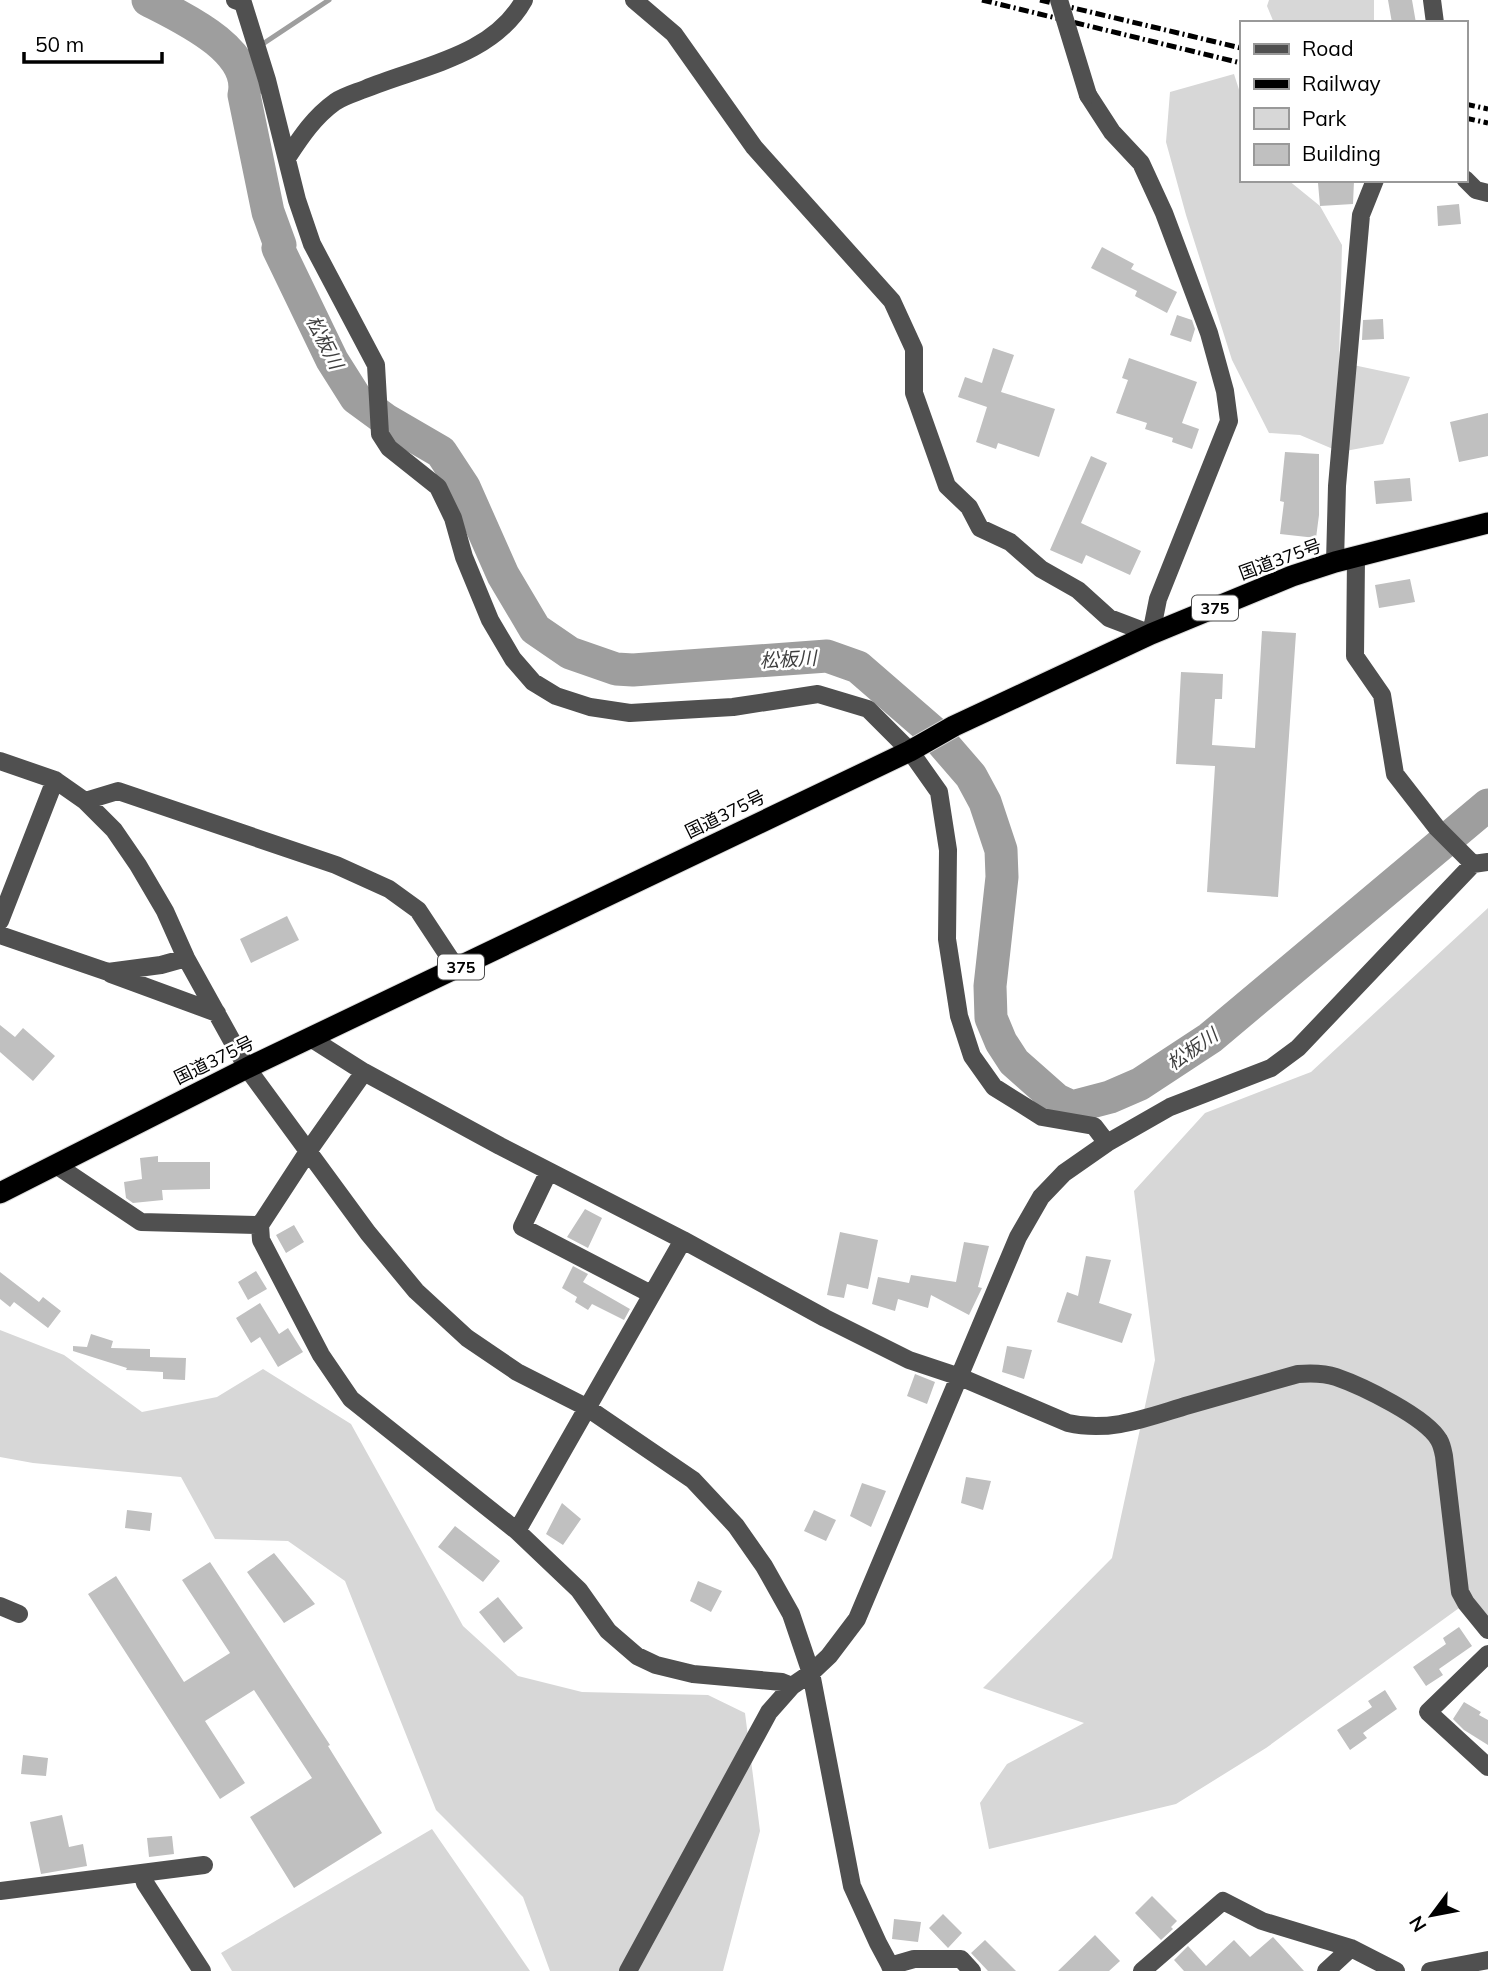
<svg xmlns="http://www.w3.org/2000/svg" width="1488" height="1971" viewBox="0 0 1488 1971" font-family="Mulish,'Noto Sans JP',sans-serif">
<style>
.green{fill:#d7d7d7}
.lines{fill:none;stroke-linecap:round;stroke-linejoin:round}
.stream{stroke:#9e9e9e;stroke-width:5}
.river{stroke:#9e9e9e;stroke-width:33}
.building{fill:#c0c0c0}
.highway-casing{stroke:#dbdbdb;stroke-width:23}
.minor{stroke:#505050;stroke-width:18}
.highway{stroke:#000;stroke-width:21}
.rail{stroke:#000;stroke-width:5;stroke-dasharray:10 3.5 2 3.5;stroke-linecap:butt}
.minor-bridge{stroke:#505050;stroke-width:18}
.labels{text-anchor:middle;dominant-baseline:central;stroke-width:5;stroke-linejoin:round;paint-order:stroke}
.shield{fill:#fff;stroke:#4c4c4c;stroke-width:2}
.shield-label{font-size:16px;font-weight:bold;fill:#000}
.street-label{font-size:18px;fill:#000;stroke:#fff}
.water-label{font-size:19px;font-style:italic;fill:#3f3f3f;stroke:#fff}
</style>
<rect width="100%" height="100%" fill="#fff"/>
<path class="green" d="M1269 0H1374V23H1274L1267 6Z
M1234 74 1241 96V180H1288L1320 206 1342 245 1339 362 1410 377 1383 444 1340 452 1300 435 1269 433 1232 360 1186 215 1166 142 1170 92Z
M1488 908V1621L1466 1603 1266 1748 1176 1804 989 1849 980 1803 1007 1764 1084 1723 983 1688 1112 1558 1155 1360 1134 1191 1205 1113 1311 1072Z
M0 1330 64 1355 142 1412 217 1397 263 1369 351 1424 463 1626 518 1676 582 1692 708 1695 745 1713 760 1831 723 1971H550L523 1897 436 1810 345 1581 288 1541 215 1539 181 1477 33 1463 0 1457Z
M432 1829 530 1971H232L221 1953Z"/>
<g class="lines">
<path class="stream" d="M237 61 329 0"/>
<path class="river" d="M148 0C181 17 254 50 244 95L268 212 280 245 278 248 332 360 356 398 386 420 441 452 464 487 503 575 535 629 570 653 616 669 633 670 827 656 858 667 933 732 971 776 985 802 1001 850 1002 877 990 986 991 1018 1001 1042 1014 1062 1057 1100 1072 1107 1110 1097 1140 1084 1210 1038 1488 805"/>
</g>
<path class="building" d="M1388 0H1412L1416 23H1392Z
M1354 181 1353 204 1320 206 1318 183Z
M1459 204 1461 224 1438 226 1437 206Z
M1102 247 1134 264 1131 269 1177 292 1167 313 1135 296 1137 291 1091 268Z
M1177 315 1192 320 1195 329 1191 342 1170 335Z
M1383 319 1384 339 1362 340 1363 320Z
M993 348 1014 355 1001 392 1055 409 1039 457 998 443 996 449 976 442 987 407 958 397 965 377 982 383Z
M1129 358 1197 382 1182 423 1199 429 1192 449 1172 442 1173 438 1145 429 1147 423 1116 413 1128 380 1122 378Z
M1488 413V456L1459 462 1450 422Z
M1285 452 1319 454V515L1316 538 1280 534 1284 502 1280 501Z
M1091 456 1107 463 1081 523 1141 551 1130 575 1086 555 1082 564 1050 550Z
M1410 478 1412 501 1376 504 1374 481Z
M1410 579 1415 602 1379 608 1375 585Z
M1262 631 1296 633 1278 897 1207 892 1215 766 1176 764 1181 672 1223 674 1222 699H1215L1212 745 1255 748Z
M287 916 299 940 251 963 240 939Z
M0 1025 15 1037 23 1028 55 1056 33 1081 0 1052Z
M158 1156V1162H210V1189L162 1190 163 1200 133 1203 126 1198 124 1182 142 1179 140 1158Z
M585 1209 602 1218 588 1248 567 1237Z
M294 1225 304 1242 286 1253 276 1235Z
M840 1232 878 1240 868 1289 847 1284 844 1298 827 1295Z
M964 1242 989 1246 978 1287 982 1288 969 1315 931 1295 928 1308 898 1299 895 1311 872 1304 878 1277 909 1283 911 1275 956 1282Z
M1086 1256 1111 1260 1099 1303 1132 1314 1122 1343 1057 1322 1067 1292 1078 1296Z
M573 1266 588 1274 583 1282 630 1309 624 1320 592 1304 588 1310 575 1302 577 1297 562 1288Z
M256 1271 267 1289 248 1300 238 1282Z
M0 1272 39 1302 43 1297 61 1311 48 1328 14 1302 10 1307 0 1299Z
M260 1303 279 1334 288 1328 303 1352 278 1367 260 1337 251 1343 236 1318Z
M91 1334 113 1341 111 1348 150 1349V1357L186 1358 185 1380 163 1379V1372L126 1370 127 1368 73 1351V1346L87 1347Z
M1007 1346 1032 1350 1024 1379 1002 1372Z
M915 1374 935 1382 927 1404 907 1396Z
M966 1477 991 1481 983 1510 961 1503Z
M862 1483 886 1491 871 1527 850 1516Z
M562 1503 581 1519 563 1545 546 1534Z
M127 1510 152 1513 150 1531 125 1528Z
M814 1510 836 1520 826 1541 804 1531Z
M455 1526 500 1561 483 1582 438 1547Z
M274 1553 315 1604 284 1623 247 1572Z
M210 1562 330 1745 328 1746 382 1833 294 1888 250 1817 312 1778 254 1690 205 1721 245 1783 220 1799 88 1594 116 1576 184 1682 230 1653 182 1580Z
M698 1581 722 1591 711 1612 690 1601Z
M498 1597 523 1628 504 1643 479 1612Z
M1459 1627 1472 1646 1439 1669 1443 1675 1426 1686 1413 1667 1446 1644 1443 1638Z
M1385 1690 1397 1709 1363 1733 1367 1738 1350 1750 1337 1730 1372 1707 1368 1701Z
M1464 1702 1481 1712 1479 1715 1488 1720V1745L1464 1730 1453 1719Z
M23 1755 48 1758 46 1776 21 1774Z
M62 1815 69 1847 83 1844 87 1866 41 1874 30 1822Z
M172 1836 174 1854 149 1857 147 1838Z
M1152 1896 1177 1921 1171 1927 1173 1929 1161 1940 1135 1913Z
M943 1914 962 1933 948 1948 929 1928Z
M894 1919 921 1922 918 1942 892 1939Z
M1095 1935 1120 1961 1109 1971H1058Z
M1273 1937 1304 1971H1184L1174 1960 1188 1946 1206 1966 1234 1940 1250 1957Z
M985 1940 1016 1971H988L971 1953Z"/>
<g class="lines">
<g class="highway-casing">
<path id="highway" d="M0 1193 247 1068 910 751 954 726 1151 634 1292 576 1335 562 1488 523"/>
</g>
<path class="minor" d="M235 0 243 3 267 80 297 200 312 244 376 365 380 434 389 448 438 487 453 518 464 557 490 620 513 659 533 682 556 696 590 707 630 713 733 707 818 694 868 709 910 751 939 792 948 850 947 939 959 1016 972 1056 994 1087 1042 1117 1094 1126 1107 1143
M634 0 674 34 754 147 892 301 914 349V393L947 486 969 507 980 528 1010 542 1041 569 1078 590 1109 618 1151 634 1158 599 1229 421 1225 391 1209 333 1164 213 1141 163 1112 132 1088 95
M1432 0 1435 23
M287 158C301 137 314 117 335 102 344 96 355 93 365 89 420 66 492 57 524 0
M1465 179 1476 190 1488 193
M1356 558 1355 656 1382 695 1395 774 1437 828 1473 864
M1335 562 1337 486 1361 215 1375 180
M0 761 55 780 85 801 118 791 336 865 389 889 418 910 457 969
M85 801 114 830 138 865 165 911 186 958 247 1068 368 1233 416 1291 467 1338 517 1372 586 1407 693 1480 736 1526 764 1566 791 1614 811 1673 852 1886 878 1943 893 1971
M0 921 55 780
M0 935 108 972 161 965 186 958
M111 974 217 1013
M312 1039 364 1072 500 1146 683 1240 825 1318 909 1360 960 1377 1068 1423C1111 1433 1148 1417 1189 1405 1225 1395 1262 1384 1298 1374 1311 1373 1324 1373 1336 1377 1362 1386 1426 1417 1439 1440 1442 1445 1443 1451 1444 1456L1460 1592 1466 1603 1488 1630
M364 1072 309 1150 260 1225 261 1240 321 1355 351 1399 517 1531 579 1590 608 1631 637 1656 656 1665 693 1674 782 1682 792 1686
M56 1165 141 1222 260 1225
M549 1171 522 1227 651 1294
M517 1531 683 1240
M0 1606 19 1614
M1488 1654 1428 1712 1488 1767
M142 1873 145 1883 202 1971
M0 1891 204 1865
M890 1966 914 1959H961L972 1971
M628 1971 769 1712 792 1686 811 1673 829 1656 857 1619 1018 1237 1041 1197 1064 1173 1107 1143 1170 1107 1271 1068 1298 1048 1473 864 1488 862
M1142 1971 1223 1901 1262 1921 1351 1948 1396 1971
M1326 1971 1351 1948
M1430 1971 1488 1960"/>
<use href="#highway" class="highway"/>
<path class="rail" d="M982 0 1241 63
M1040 0 1241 48
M1465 104 1488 109
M1465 118 1488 123"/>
<path class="minor-bridge" d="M1059 0 1088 95"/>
</g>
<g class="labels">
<g class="shield">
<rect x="1192" y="595.5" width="46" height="25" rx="5"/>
<rect x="438" y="954.5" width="46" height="25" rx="5"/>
</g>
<g class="shield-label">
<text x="1215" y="608">375</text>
<text x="461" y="967">375</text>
</g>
<g class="street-label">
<text transform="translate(1280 559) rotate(-20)">国道375号</text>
<text transform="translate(725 814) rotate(-26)">国道375号</text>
<text transform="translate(214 1060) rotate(-26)">国道375号</text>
</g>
<g class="water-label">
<text transform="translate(325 342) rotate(63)">松板川</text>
<text transform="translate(788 659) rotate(-3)">松板川</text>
<text transform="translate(1192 1049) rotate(-35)">松板川</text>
</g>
</g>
<rect x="1240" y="21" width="228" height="161" fill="#ffffff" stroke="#999999" stroke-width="2"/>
<rect x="1254" y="44" width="35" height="10" fill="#505050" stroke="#999999" stroke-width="2"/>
<text x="1302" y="56" font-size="21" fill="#000000">Road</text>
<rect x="1254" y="79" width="35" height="10" fill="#000000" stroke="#999999" stroke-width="2"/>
<text x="1302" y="91" font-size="21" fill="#000000">Railway</text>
<rect x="1254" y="108" width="35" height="21" fill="#d7d7d7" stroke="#999999" stroke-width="2"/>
<text x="1302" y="126" font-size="21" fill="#000000">Park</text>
<rect x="1254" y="144" width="35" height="21" fill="#c0c0c0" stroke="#999999" stroke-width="2"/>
<text x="1302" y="161" font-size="21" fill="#000000">Building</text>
<g transform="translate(1432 1915) rotate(238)" stroke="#ffffff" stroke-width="5" paint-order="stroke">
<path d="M0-5L12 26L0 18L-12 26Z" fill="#000000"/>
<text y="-10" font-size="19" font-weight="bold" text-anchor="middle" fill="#000000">N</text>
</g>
<path d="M24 52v10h138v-10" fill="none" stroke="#000000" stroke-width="3.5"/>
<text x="35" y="52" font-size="21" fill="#000000" stroke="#ffffff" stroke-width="5" paint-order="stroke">50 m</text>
</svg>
